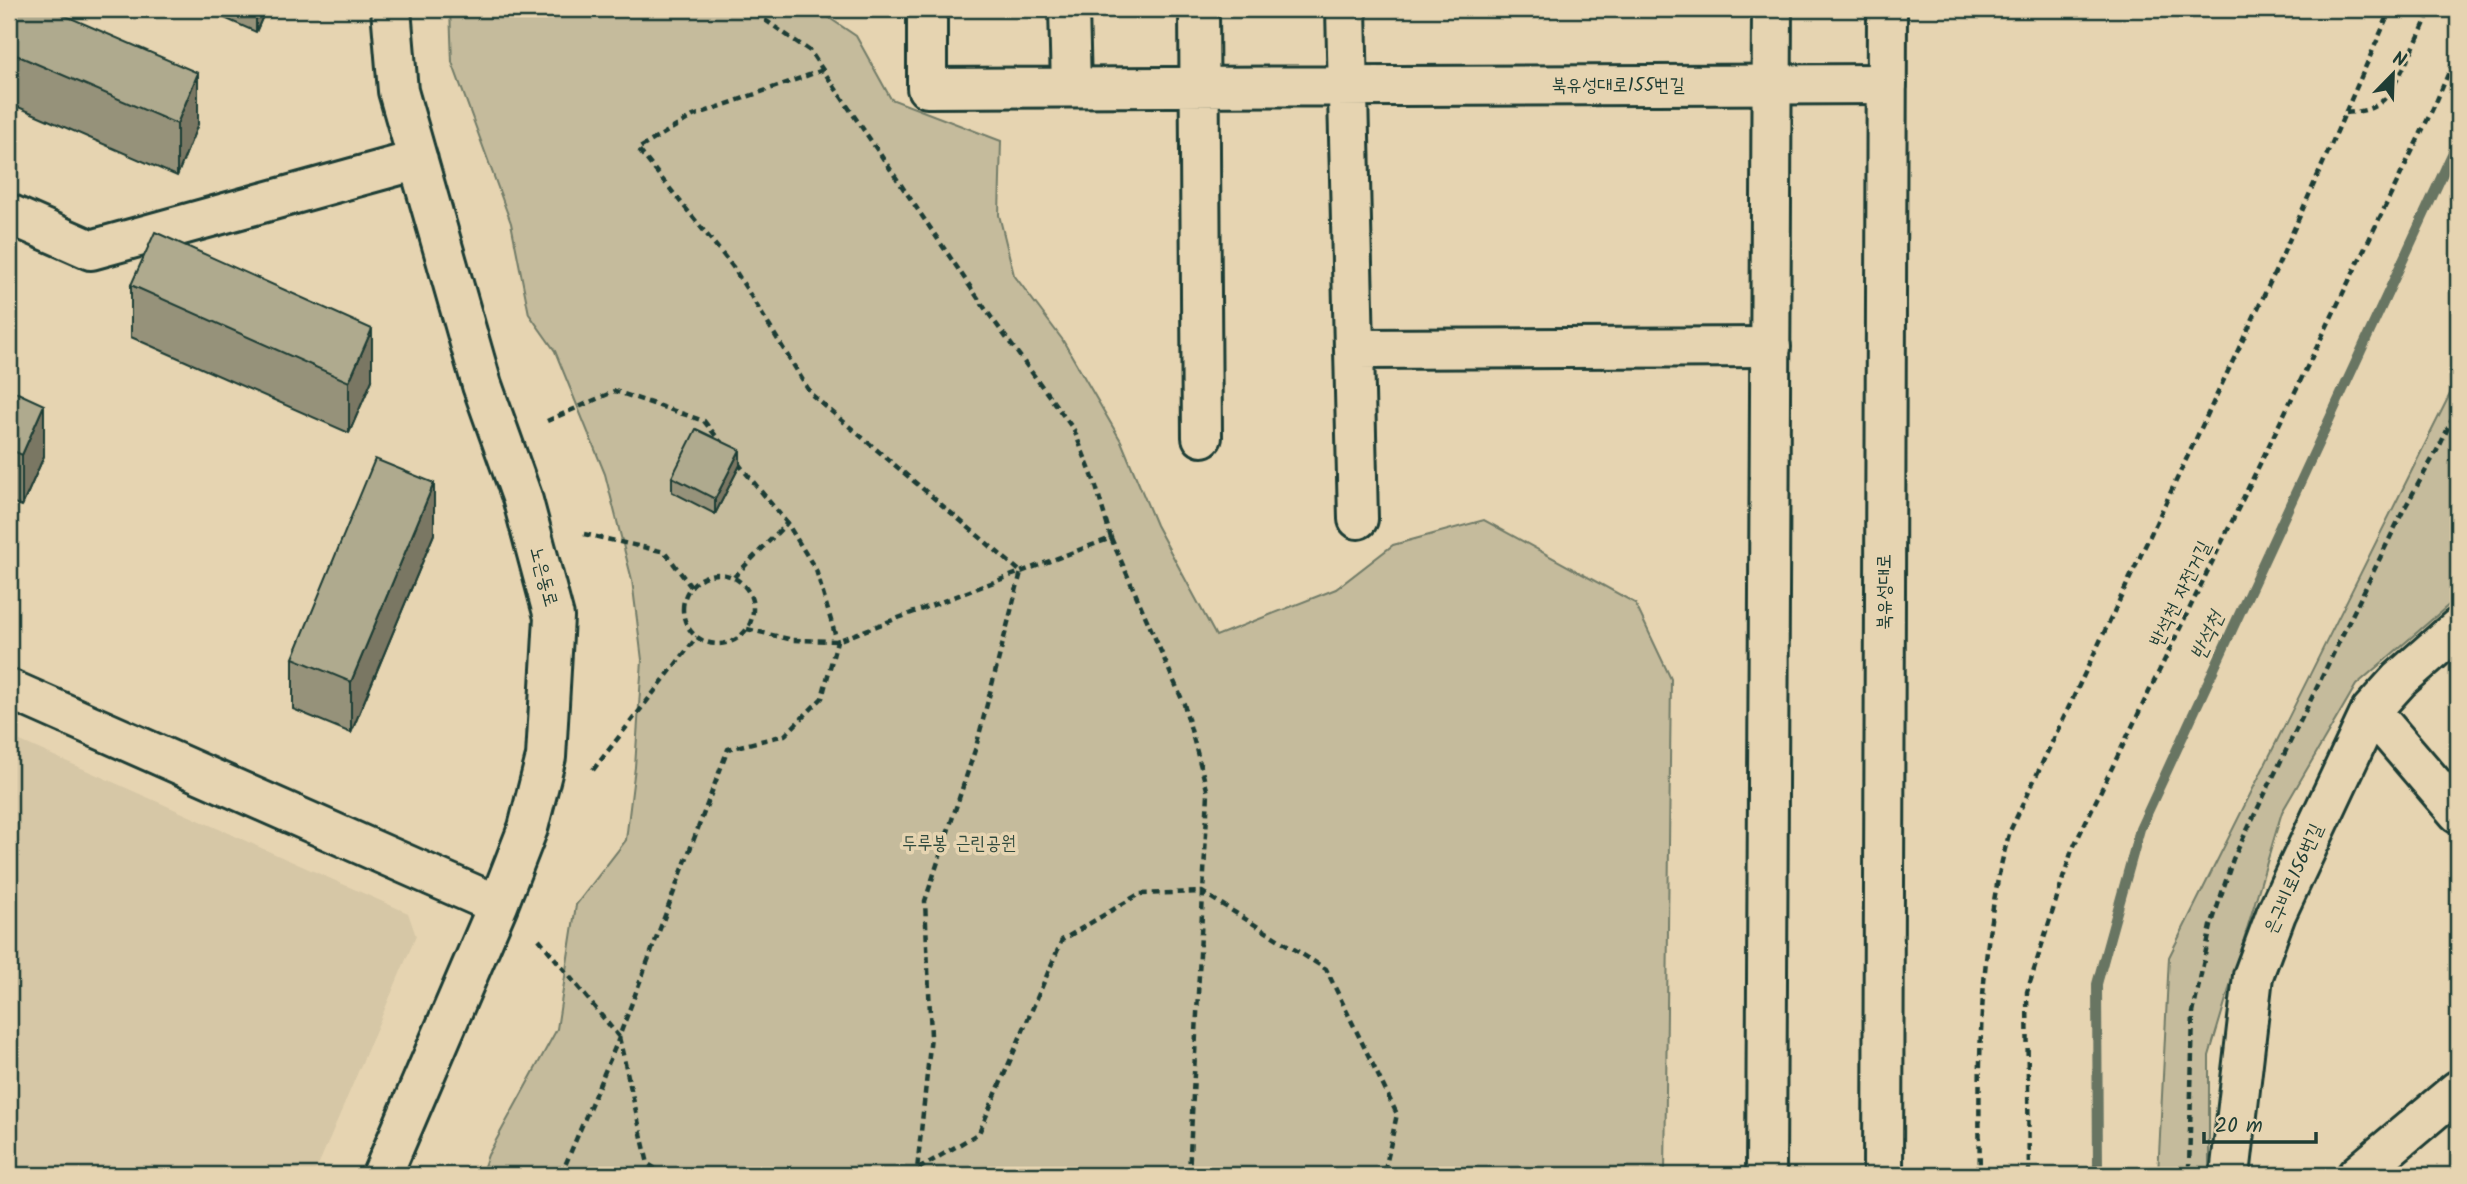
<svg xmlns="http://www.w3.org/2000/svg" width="2467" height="1184" viewBox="0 0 2467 1184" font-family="Kalam,'Poor Story',sans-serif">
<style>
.built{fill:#d6c7a6}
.green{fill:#c5bb9c;stroke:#727c68;stroke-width:2}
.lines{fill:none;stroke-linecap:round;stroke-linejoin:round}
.stream{stroke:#687462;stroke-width:10}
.minor-casing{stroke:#1f3d34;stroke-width:44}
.major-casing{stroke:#1f3d34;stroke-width:44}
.path{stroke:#1f3d34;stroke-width:4.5;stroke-dasharray:7 5;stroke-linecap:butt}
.minor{stroke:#e6d4b1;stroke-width:38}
.major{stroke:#e6d4b1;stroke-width:38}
.wall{fill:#96927a;stroke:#1f3d34;stroke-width:2}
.shaded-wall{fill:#7a7763;stroke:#1f3d34;stroke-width:2}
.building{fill:#afaa8e;stroke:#1f3d34;stroke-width:2}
.labels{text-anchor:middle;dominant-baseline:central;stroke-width:7;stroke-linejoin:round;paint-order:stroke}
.street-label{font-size:19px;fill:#1f3d34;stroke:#e6d4b1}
.park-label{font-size:19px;fill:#304a3e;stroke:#e6d4b1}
.water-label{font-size:21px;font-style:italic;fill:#314b3f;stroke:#e6d4b1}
</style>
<rect width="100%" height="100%" fill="#e6d4b1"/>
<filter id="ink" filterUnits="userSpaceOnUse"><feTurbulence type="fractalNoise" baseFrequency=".0143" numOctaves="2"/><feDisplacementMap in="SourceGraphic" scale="14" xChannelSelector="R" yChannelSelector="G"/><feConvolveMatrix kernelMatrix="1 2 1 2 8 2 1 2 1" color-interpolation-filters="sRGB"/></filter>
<g filter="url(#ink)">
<path class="built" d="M9 736 408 913 416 936 314 1175H9Z"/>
<path class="green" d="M450 9H816L856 36 891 99 1001 141 999 215 1014 275 1062 339 1121 441 1156 525 1216 636 1336 589 1393 545 1484 520 1635 603 1671 679 1665 1175H481L488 1155 557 1029 576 905 626 840 635 767 642 660 632 580 605 474 555 351 529 314 511 223 452 62Z
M2458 378V597L2356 685 2282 812 2209 1056V1175H2158L2169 957Z"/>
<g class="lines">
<path class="stream" d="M2098 1175 2097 984 2140 829 2458 141"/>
<g class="minor-casing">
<path id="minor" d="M927 9V88L1887 84
M1069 9 1071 87
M1199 9 1202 437
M1346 9 1358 519
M9 214 91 250 418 160
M1354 349 1771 347
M9 689 498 905
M2371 711 2458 813
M382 1175 498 905 528 828 546 757 554 617 522 497 482 385 398 91 391 9
M2230 1175 2253 976 2276 914 2371 711 2399 680 2458 628
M2357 1175 2458 1090"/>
</g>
<g class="major-casing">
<path id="major" d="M1766 1175 1772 9
M1883 1175 1887 9"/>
</g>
<path class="path" d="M823 70 693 116 638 149 733 267 812 395 1021 572 976 747 925 901 931 1036 917 1170
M2346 113C2359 112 2372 110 2382 101 2395 91 2423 27 2431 9
M547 421 615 391 704 421 723 445
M584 534 665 552 691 587
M1111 538 1184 704 1208 793 1189 1175
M683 609a35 35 0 1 1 70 0a35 35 0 1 1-70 0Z
M734 577 787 523
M747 629 793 640 837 641 1111 538 1095 483 1074 430 986 310 810 51 749 9
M593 770 697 637
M539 939 619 1037 728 749 785 735 822 698 837 641 816 570 787 523 737 462
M619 1037 648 1164 665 1175
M2189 1170 2193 1013 2211 926 2233 859 2403 511 2440 445 2458 407
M561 1175 619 1038
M908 1175 979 1133 1062 940 1139 894 1202 892 1326 969 1397 1114 1384 1175
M1980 1175C1978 1067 1979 935 2010 831L2276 270 2391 9
M2029 1175 2027 992 2072 850 2437 100 2458 51"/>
<use href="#minor" class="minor"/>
<use href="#major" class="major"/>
</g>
<path class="wall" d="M9 9 198 124 177 176 9 103Z
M204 9H266L256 32Z
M131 285 372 380 349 433 131 337Z
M9 389 44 456 22 506 9 501Z
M740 465 715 514 672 492V477Z
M434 534 351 733 293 709V658Z"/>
<path class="shaded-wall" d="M257 9H266L256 32V10Z
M198 73V124L177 176V124Z
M372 329V380L349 433V382Z
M44 405V456L22 506V455Z
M740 450V465L715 514V499Z
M434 483V534L351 733V682Z"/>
<path class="building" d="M9 9H50L198 73 177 124 9 52Z
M155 232 372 329 349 382 131 285Z
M9 389 44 405 22 455 9 449Z
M696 429 740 450 715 499 672 477Z
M375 459 434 483 351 682 293 658Z"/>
</g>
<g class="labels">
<g class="street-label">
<text x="1618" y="86">북유성대로155번길</text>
<text transform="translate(543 577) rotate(75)">노은동로</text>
<text transform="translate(1885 592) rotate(-90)">북유성대로</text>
<text transform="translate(2181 594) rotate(-64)">반석천 자전거길</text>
<text transform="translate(2294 879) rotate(-66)">은구비로156번길</text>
</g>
<g class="park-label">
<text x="959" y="844">두루봉 근린공원</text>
</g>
<g class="water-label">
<text transform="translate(2208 636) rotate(-65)">반석천</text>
</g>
</g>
<rect width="2467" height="1184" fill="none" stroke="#e6d4b1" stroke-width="35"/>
<rect x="18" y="18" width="2432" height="1149" fill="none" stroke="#1f3d34" stroke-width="2.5" filter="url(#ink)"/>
<g transform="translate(2393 74) rotate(23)" stroke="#e6d4b1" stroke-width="5" paint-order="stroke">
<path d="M0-5L12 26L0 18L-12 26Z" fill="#1f3d34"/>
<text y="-10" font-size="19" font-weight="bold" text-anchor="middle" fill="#1f3d34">N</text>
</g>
<path d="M2204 1132v10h112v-10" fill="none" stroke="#1f3d34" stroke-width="3.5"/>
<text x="2215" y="1132" font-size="21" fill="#1f3d34" stroke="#e6d4b1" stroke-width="5" paint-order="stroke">20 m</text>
</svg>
